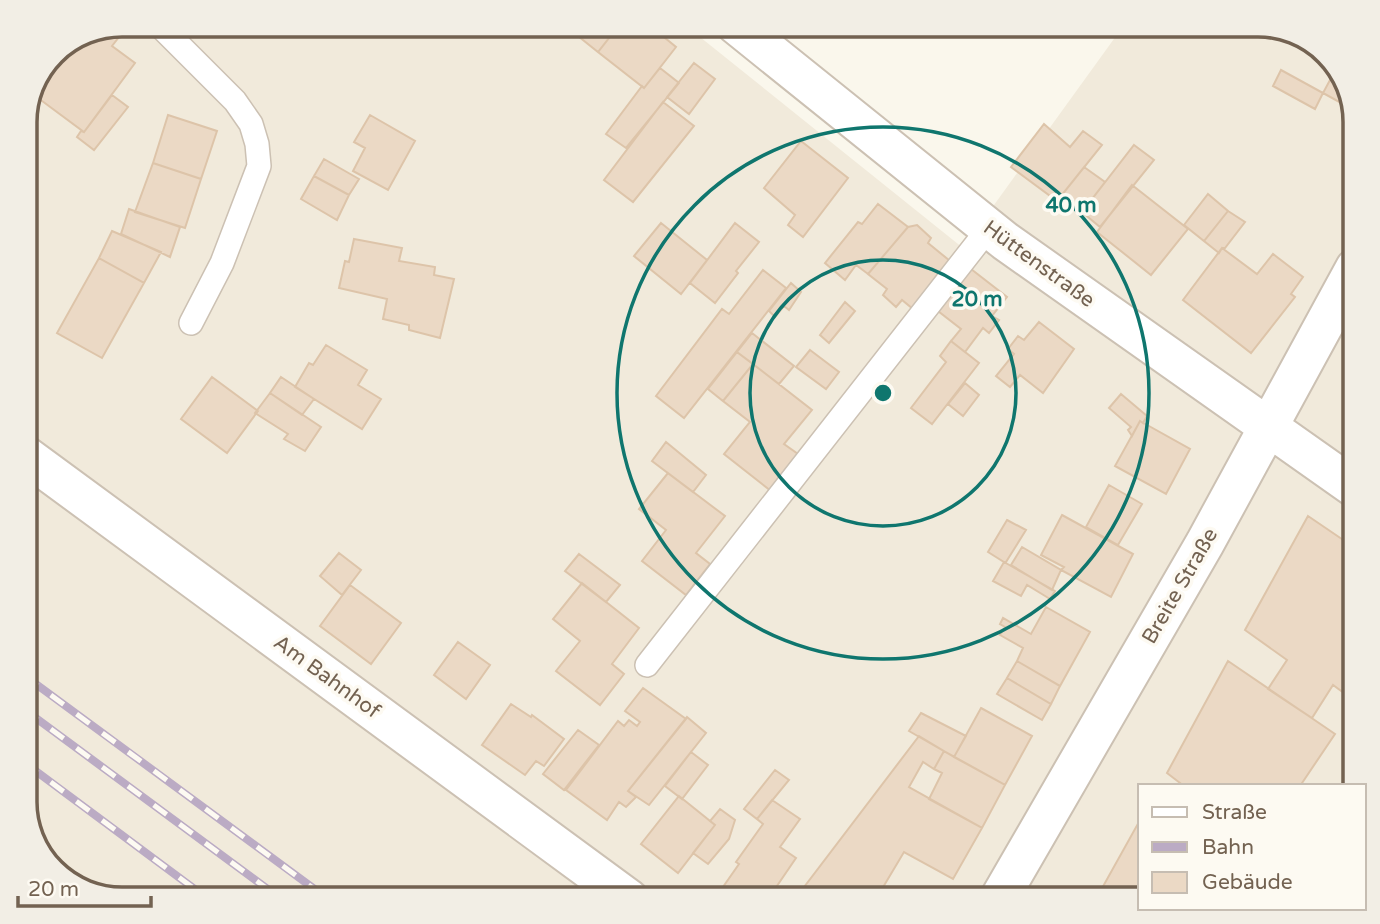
<svg xmlns="http://www.w3.org/2000/svg" width="1380" height="924" viewBox="0 0 1380 924" font-family="'Varela Round',sans-serif">
<style>
.residential{fill:#f1eadb}
.building{fill:#ebd9c5;stroke:#ddc4a9;stroke-width:2}
.lines{fill:none;stroke-linecap:round;stroke-linejoin:round}
.lane-casing{stroke:#ccc1b3;stroke-width:26}
.street-casing{stroke:#ccc1b3;stroke-width:42}
.lane{stroke:#fff;stroke-width:23}
.street{stroke:#fff;stroke-width:38}
.rail-casing{stroke:#bbabc4;stroke-width:8}
.rail{stroke:#fdfaf2;stroke-width:5;stroke-dasharray:16;stroke-linecap:butt}
.ring{fill:none;stroke:#0f766e;stroke-width:3.5}
.labels{text-anchor:middle;dominant-baseline:central;stroke-width:7;stroke-linejoin:round;paint-order:stroke}
.street-label{font-size:21px;fill:#736251;stroke:#fdfaf2}
.rim{fill:none;stroke:#736251;stroke-width:3.5}
.centre{fill:#0f766e;stroke:#fdfaf2;stroke-width:3.5}
.ring-label{font-size:21px;text-anchor:middle;font-weight:bold;fill:#0f766e;stroke:#fdfaf2;stroke-width:7;stroke-linejoin:round;paint-order:stroke}
</style>
<rect width="100%" height="100%" fill="#faf7ec"/>
<path class="residential" d="M122 24 685 25 963 248 1124 25H1258L1313 41 1343 74 1355 121V786H1140V899H122L67 883 37 850 25 808V116L53 53Z"/>
<path class="building" d="M563 24H620L598 52Z
M620 24H648L676 47 644 88 598 52Z
M108 30 119 37 112 46 135 63 84 132 34 95 43 75 62 49Z
M694 63 715 79 689 114 667 97Z
M1337 67 1343 74 1352 109 1323 93Z
M660 68 679 83 626 148 606 134 642 86 644 88Z
M1281 70 1323 93 1315 109 1273 86Z
M112 95 128 107 94 150 77 137 81 131 84 132Z
M663 102 694 126 633 202 604 180Z
M168 115 217 131 201 179 153 163Z
M370 115 415 141 388 190 353 171 365 148 354 142Z
M1044 124 1070 147 1083 131 1102 145 1057 201 1011 167Z
M801 141 848 178 803 237 788 225 795 215 764 188Z
M1134 145 1154 160 1100 227 1082 212Z
M324 159 359 179 349 195 314 176Z
M153 163 201 179 185 228 135 212Z
M1084 167 1105 182 1082 212 1061 196Z
M314 176 349 195 337 220 301 199Z
M1132 185 1188 229 1151 275 1097 232Z
M1208 194 1228 211 1204 241 1184 225Z
M878 204 908 227 868 274 856 265 845 280 825 263 858 222 862 224Z
M129 209 180 227 170 257 121 234Z
M1228 211 1245 222 1225 248H1222L1219 253 1204 241Z
M661 223 707 260 681 294 634 256Z
M735 223 759 242 736 271 738 273 715 303 690 283Z
M917 225 931 238 928 243 950 261 913 309 902 300 896 307 883 295 887 289 868 274 908 227Z
M112 231 161 252 144 283 99 258Z
M354 239 402 248 399 261 435 267 434 275 454 279 440 338 409 330V325L383 319 387 299 339 288 345 261 349 262Z
M1222 248 1257 274 1273 254 1303 277 1291 294 1295 297 1251 353 1183 300Z
M99 258 144 283 102 358 57 333Z
M971 269 1007 297 992 316 999 320 989 333 983 328 965 352 951 341 961 329 938 311Z
M763 270 786 288 684 418 656 396 722 309 729 314Z
M791 283 801 292 789 310 784 306 775 317 769 311Z
M845 302 855 311 829 343 820 335Z
M1039 322 1074 349 1043 393 1020 375 1010 387 996 376 1014 354 1008 349 1018 336 1024 340Z
M752 333 794 366 779 384 737 352Z
M951 341 979 363 932 424 911 408 946 362 940 356Z
M326 345 367 370 358 385 381 399 362 429 295 387 309 363 313 365Z
M810 350 839 372 826 389 796 367Z
M737 352 753 364 723 401 708 389Z
M753 364 812 410 784 444 798 454 771 491 724 454 750 422 723 401Z
M212 377 258 411 227 453 181 419Z
M281 377 314 399 302 415 270 393Z
M965 383 979 395 963 416 948 404Z
M270 393 321 427 305 451 284 439 288 434 255 413Z
M1121 394 1147 416 1143 423 1140 421 1132 436 1128 430 1131 427 1109 408Z
M1140 421 1190 449 1166 494 1115 466Z
M666 442 706 475 693 492 652 461Z
M668 473 725 516 696 553 710 564 686 595 642 561 666 530 639 509Z
M1109 485 1142 504 1118 545 1086 527Z
M1062 515 1133 554 1111 597 1061 570 1064 567 1041 555Z
M1308 516 1355 548V677L1344 693 1333 685 1312 718 1268 689 1287 660 1245 630Z
M1007 520 1026 530 1006 562H1004L988 552Z
M1022 547 1061 570 1052 590 1011 565Z
M339 553 361 570 342 595 320 576Z
M579 554 620 585 606 602 565 571Z
M1004 562 1055 591 1050 599 1027 585 1021 596 993 581Z
M582 583 639 628 612 664 624 674 600 705 556 671 580 641 553 619Z
M350 585 401 623 371 664 320 626Z
M1046 607 1090 632 1060 686 1017 661 1023 648 1000 635 1005 627 1000 624 1003 618 1031 634Z
M458 642 490 665 466 699 434 675Z
M1017 661 1060 686 1051 704 1007 678Z
M1228 661 1335 734 1300 786H1184L1167 773Z
M1007 678 1051 704 1042 720 997 694Z
M643 688 686 719 628 791 636 797 626 807 619 802 607 820 566 790 618 721 624 726 629 720 637 726 640 722 625 711Z
M511 704 531 717 532 715 564 739 544 766 536 761 525 775 482 745Z
M981 708 1032 736 1005 785 954 757Z
M921 713 966 736 954 757 909 731Z
M687 717 706 733 649 805 628 791Z
M578 730 599 745 564 790 543 774Z
M919 736 944 751 934 769 923 762 909 787 982 828 953 879 904 852 876 899H795Z
M944 751 1005 785 982 828 929 799 942 773 934 769Z
M691 752 708 765 682 799 665 786Z
M775 770 789 780 757 819 744 809Z
M679 796 715 825 678 873 641 844Z
M772 800 800 819 780 847 796 858 768 899H741L723 887 739 864 736 862 763 824 757 819Z
M720 809 735 820 729 839 708 864 693 853 715 825 710 821Z
M1140 820V899H1096Z"/>
<g class="lines">
<g class="lane-casing">
<path id="lane" d="M158 24 235 101 251 124 257 144 259 166 222 263 191 323
M647 665 989 228"/>
</g>
<g class="street-casing">
<path id="street" d="M735 24 1005 241 1355 488
M25 455 629 899
M999 899 1205 543 1355 268"/>
</g>
<use href="#lane" class="lane"/>
<use href="#street" class="street"/>
<g class="rail-casing">
<path id="rail" d="M25 676 328 899
M25 710 281 899
M25 763 208 899"/>
</g>
<use href="#rail" class="rail"/>
</g>
<g class="ring">
<circle cx="883" cy="393" r="133"/>
<circle cx="883" cy="393" r="266"/>
</g>
<g class="labels">
<g class="street-label">
<text transform="translate(1039 264) rotate(36)">Hüttenstraße</text>
<text transform="translate(1180 586) rotate(-60)">Breite Straße</text>
<text transform="translate(327 677) rotate(36)">Am Bahnhof</text>
</g>
</g>
<path d="M0 0H1380V924H0ZM122 37H1258A85 85 0 0 1 1343 122V802A85 85 0 0 1 1258 887H122A85 85 0 0 1 37 802V122A85 85 0 0 1 122 37Z" fill="#f2eee5" fill-rule="evenodd"/>
<path class="rim" d="M122 37H1258A85 85 0 0 1 1343 122V802A85 85 0 0 1 1258 887H122A85 85 0 0 1 37 802V122A85 85 0 0 1 122 37Z"/>
<circle cx="883" cy="393" r="10" class="centre"/>
<g class="ring-label">
<text x="1071" y="212">40 m</text>
<text x="977" y="306">20 m</text>
</g>
<rect x="1138" y="784" width="228" height="126" fill="#fdfaf2" stroke="#c6bdb2" stroke-width="2"/>
<rect x="1152" y="807" width="35" height="10" fill="#ffffff" stroke="#c6bdb2" stroke-width="2"/>
<text x="1202" y="819" font-size="21" fill="#736251">Straße</text>
<rect x="1152" y="842" width="35" height="10" fill="#bbabc4" stroke="#c6bdb2" stroke-width="2"/>
<text x="1202" y="854" font-size="21" fill="#736251">Bahn</text>
<rect x="1152" y="872" width="35" height="21" fill="#ebd9c5" stroke="#c6bdb2" stroke-width="2"/>
<text x="1202" y="889" font-size="21" fill="#736251">Gebäude</text>
<path d="M18 896v10h133v-10" fill="none" stroke="#736251" stroke-width="3.5"/>
<text x="28" y="896" font-size="21" fill="#736251" stroke="#fdfaf2" stroke-width="5" paint-order="stroke">20 m</text>
</svg>
